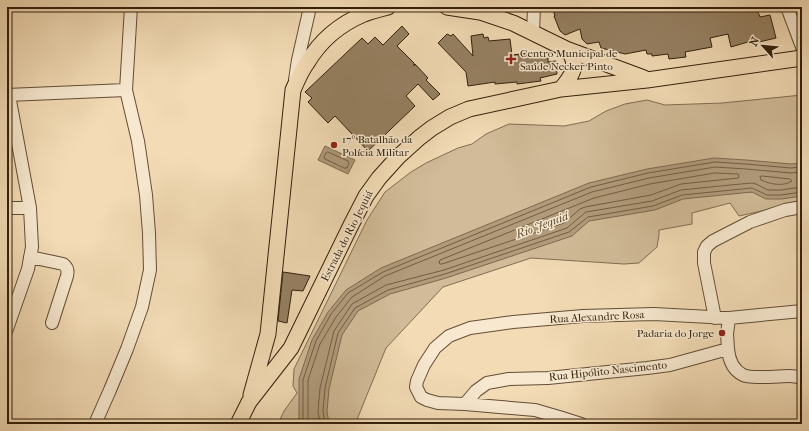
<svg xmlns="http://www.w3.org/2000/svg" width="809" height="431" viewBox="0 0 809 431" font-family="'IM FELL French Canon',serif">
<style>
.green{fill:#d1bb98;stroke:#826d51}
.water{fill:#b19b7b;stroke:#7e694e}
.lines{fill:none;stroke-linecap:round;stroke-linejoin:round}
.shore{stroke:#725d42;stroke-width:1}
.building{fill:#968163;stroke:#321f0a}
.minor-casing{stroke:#624e35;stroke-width:14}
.major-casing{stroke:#321f0a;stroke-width:17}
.minor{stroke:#f7e8cf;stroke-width:12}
.major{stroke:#f2dbb5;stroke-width:15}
.poi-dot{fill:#8f2418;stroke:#f7e8cf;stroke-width:1.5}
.labels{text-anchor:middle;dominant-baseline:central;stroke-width:3;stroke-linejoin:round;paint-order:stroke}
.poi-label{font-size:11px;fill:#321f0a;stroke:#f7e8cf;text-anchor:start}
.street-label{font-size:11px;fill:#321f0a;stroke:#f7e8cf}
.water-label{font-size:12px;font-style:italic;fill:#5e4a32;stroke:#f7e8cf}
</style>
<rect width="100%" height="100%" fill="#f2dbb5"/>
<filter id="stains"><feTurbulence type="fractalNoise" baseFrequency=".005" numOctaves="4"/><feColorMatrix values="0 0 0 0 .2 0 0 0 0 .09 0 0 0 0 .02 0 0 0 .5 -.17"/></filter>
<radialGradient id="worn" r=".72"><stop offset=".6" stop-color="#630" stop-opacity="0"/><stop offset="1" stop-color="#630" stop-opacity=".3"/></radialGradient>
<path class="green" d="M802 95V170L746 166 350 295 304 424H278L284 411 297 393 293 386 294 369 367 220 385 192 411 172 426 163 458 148 472 144 486 134 509 124 564 126 589 121 606 111 625 104 647 100 665 105 722 103Z
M802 191V202L739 216 730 203 692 213V224L659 230V235L657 247 639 263 624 264 531 258 443 287 386 348 356 422 358 424H326L324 388 337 333 354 307 587 216 682 194Z"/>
<path class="water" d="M325 146 355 160 348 174 318 160Z
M714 158 746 160 791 164 802 163V196L782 199H766L752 192 683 199 655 210 589 221 572 236 446 278 390 294 358 311 342 335 329 389 327 411 329 424H297L299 417V379L312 340 328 312 346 290 381 268 589 183 647 169Z"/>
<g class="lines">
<path class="shore" d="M328 152 348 161 349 163 347 168H344L325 159 324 157 326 153Z
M715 173 738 174 739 177 738 178 681 184 651 195 585 207 580 209 564 223 442 264H440L439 263 440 260 594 198 650 184Z
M762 176 790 179 792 181C783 187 770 184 761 180L760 177Z
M302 424 303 418V380L316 341 331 314 348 293 383 272 591 187 648 173 715 162 746 164 791 168 802 167
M307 424 308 418V380L320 344 336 317 352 297 385 276 592 192 649 178 715 167 746 169 791 173 802 172
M320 424 318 411 320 388 334 331 352 304 386 285 444 270 567 228 586 212 652 201 681 190 730 185 752 183 756 184 768 190H781L802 187
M325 424 323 411 325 388 338 333 355 308 388 290 445 274 569 232 588 217 653 206 682 195 752 188 767 195H781L802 192"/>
</g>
<path class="building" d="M552 7H756L760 17 770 15 776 38 759 42 758 39 731 47 728 34 710 38 712 47 685 52 686 57 669 59 668 54 652 56V54H647L646 50 625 54 601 48 599 42 587 44 582 39 580 29 565 35 560 31 554 16H555Z
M402 26 409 34 397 46 414 63V66L415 64 428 78 426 80 440 94 433 100 418 84 406 96 415 106 368 151 335 116 328 123 308 102 312 98 305 92 362 38 368 44 375 37 383 45Z
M447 34 451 36 453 34 473 56 471 36 483 34 484 38 488 37 489 41 510 39 512 55 539 52V55L545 54 546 58H548V62L556 61 557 74 540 78 541 81 517 84V82L495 84V82L468 86 466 72 438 43Z
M283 272 310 276 303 291 292 290 287 323 278 321Z"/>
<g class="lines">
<g class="minor-casing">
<path id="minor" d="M787 7 802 47
M533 33 534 7
M295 80 298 60 310 7
M7 95 126 90
M7 208H30
M30 257 63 264C68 268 68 271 67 276L52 323
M715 318 704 263V252L707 246 713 241 750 222 785 210 802 207
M7 329 28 269 32 247 30 208 9 95
M728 349C729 360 733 370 743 375 751 379 779 376 790 376 794 376 798 377 802 378
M465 404 476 391 487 383 509 379 548 378 647 368 670 365 728 349 727 334 729 318
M95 424 110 390 127 349 142 307 150 270 149 233 146 195 138 141 126 90 131 7
M581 424 559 417 535 410 465 404 438 403 427 400 421 397 416 387 417 381 424 365 435 348 449 336 470 328 513 322 583 316 654 314 729 318 802 311"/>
</g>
<g class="major-casing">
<path id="major" d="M447 7 480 12 513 23 566 49 644 78
M561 89C572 76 581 63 566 49
M251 395 268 334 293 90C297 81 301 71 307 63 320 41 340 24 364 14 372 11 380 9 388 7
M238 424 249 402 291 348 351 225 366 196 379 178 398 157 419 138 432 128 450 117 469 109 561 89 647 80 802 58"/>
</g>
<use href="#minor" class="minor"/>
<use href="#major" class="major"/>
</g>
<g class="poi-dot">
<path d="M509 53h4v4h4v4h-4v4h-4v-4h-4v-4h4z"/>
<circle cx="334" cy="145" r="4"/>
<circle cx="722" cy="333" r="4"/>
</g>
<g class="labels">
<g class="poi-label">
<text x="520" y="53">Centro Municipal de<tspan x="520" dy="13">Saúde Necker Pinto</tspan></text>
<text x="342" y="139">17º Batalhão da<tspan x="342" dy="13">Polícia Militar</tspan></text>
<text x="714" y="333" text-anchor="end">Padaria do Jorge</text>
</g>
<g class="street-label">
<text transform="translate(347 236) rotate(-63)">Estrada do Rio Jequiá</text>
<text transform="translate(597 317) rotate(-3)">Rua Alexandre Rosa</text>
<text transform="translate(608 371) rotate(-6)">Rua Hipólito Nascimento</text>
</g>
<g class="water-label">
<text transform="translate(542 225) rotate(-21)">Rio Jequiá</text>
</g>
</g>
<rect width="809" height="431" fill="none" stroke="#f2dbb5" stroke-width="24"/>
<rect x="8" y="8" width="793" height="415" fill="none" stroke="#321f0a" stroke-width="2"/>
<rect x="12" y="12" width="785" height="407" fill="none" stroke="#321f0a"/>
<g transform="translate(763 46) rotate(297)" stroke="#f7e8cf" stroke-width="3" paint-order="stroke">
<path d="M0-3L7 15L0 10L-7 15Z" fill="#321f0a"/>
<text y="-6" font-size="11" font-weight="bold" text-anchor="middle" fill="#321f0a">N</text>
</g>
<rect width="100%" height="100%" filter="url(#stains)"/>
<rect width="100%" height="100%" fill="url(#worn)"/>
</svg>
